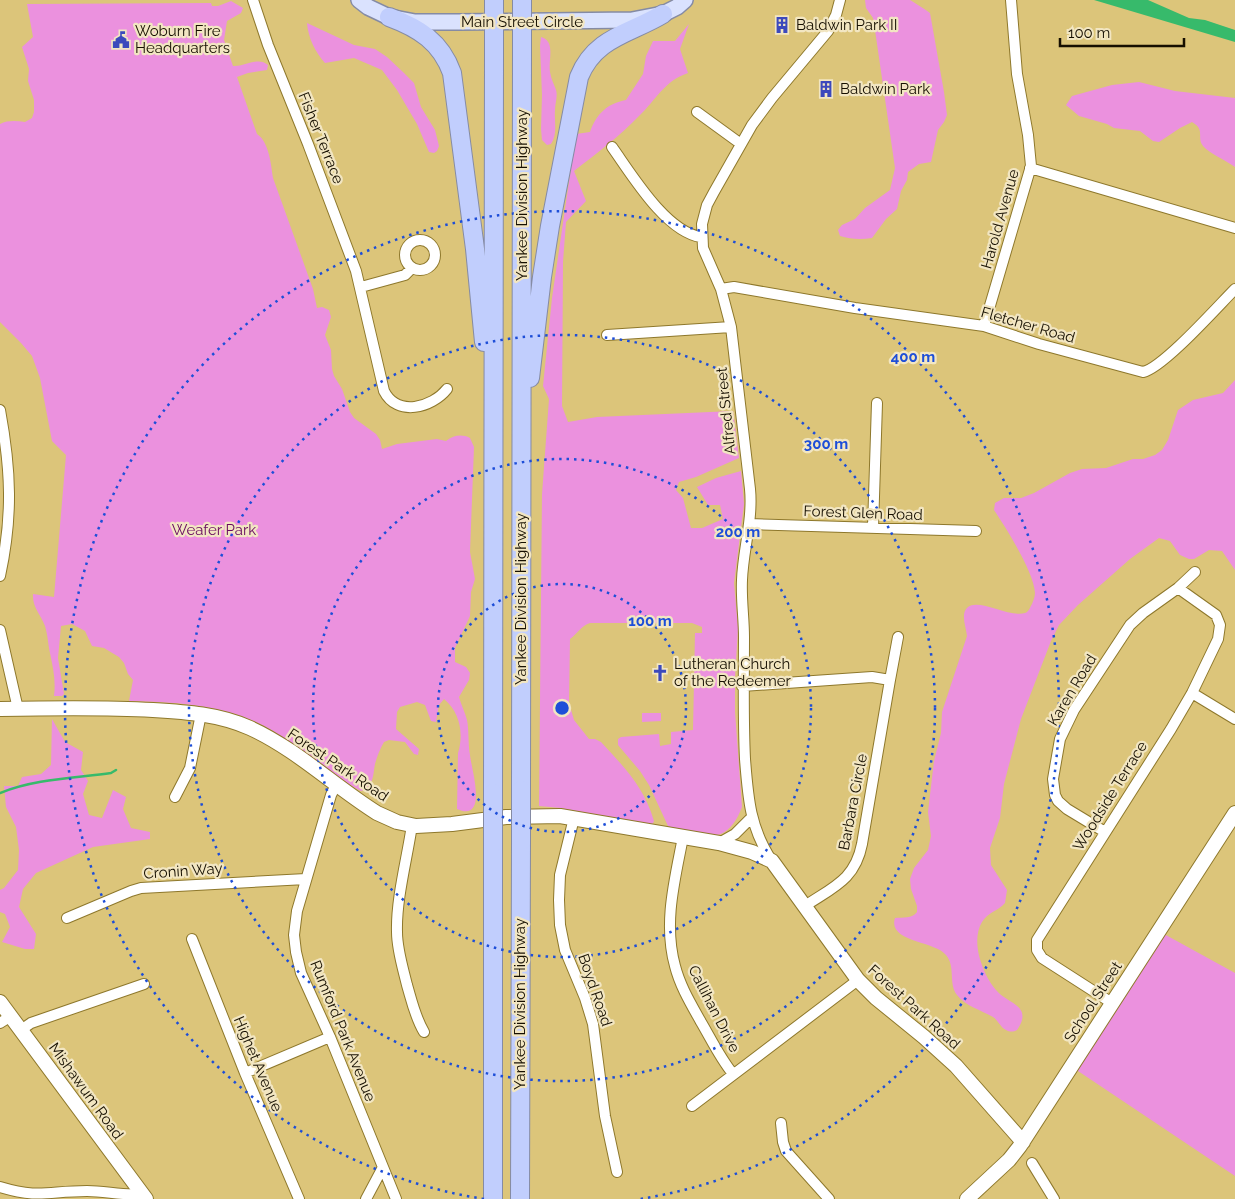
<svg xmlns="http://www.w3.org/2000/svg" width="1235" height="1199" viewBox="0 0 1235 1199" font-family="Raleway,sans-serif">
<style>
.green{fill:#eb91de}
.water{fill:#37ba6b}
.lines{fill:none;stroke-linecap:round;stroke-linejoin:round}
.stream{stroke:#37ba6b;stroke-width:2.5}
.street-casing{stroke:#8e782c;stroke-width:12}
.secondary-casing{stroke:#8e782c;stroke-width:16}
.primary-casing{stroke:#858ba4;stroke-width:18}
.highway-casing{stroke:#858ba4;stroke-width:20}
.street{stroke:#fff;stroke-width:10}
.secondary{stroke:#fff;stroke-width:14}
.primary{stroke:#dae2fe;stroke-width:15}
.highway{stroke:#c1cefd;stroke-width:18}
.highway-bridge-casing{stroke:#858ba4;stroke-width:20;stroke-linecap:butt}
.highway-bridge{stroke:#c1cefd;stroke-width:18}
.ring{fill:none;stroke:#1d4ed8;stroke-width:2.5;stroke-dasharray:2.5 5}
.labels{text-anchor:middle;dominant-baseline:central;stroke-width:4.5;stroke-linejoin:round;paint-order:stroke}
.street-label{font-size:15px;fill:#160f00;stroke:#f2e6c2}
.poi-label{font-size:15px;fill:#160f00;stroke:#f2e6c2;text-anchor:start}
.park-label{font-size:15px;fill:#67095f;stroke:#f2e6c2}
.centre{fill:#1d4ed8;stroke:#f2e6c2;stroke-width:2.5}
.ring-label{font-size:15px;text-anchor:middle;font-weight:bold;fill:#1d4ed8;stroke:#f2e6c2;stroke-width:4.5;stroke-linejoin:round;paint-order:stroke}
</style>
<rect width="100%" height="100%" fill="#dcc57a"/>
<path class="green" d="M865 0C874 0 902 0 910 0 915 3 925 9 930 13L944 92 947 115 944 122 938 130 931 162 919 164 908 172 907 180 901 191 897 209 886 219 872 238C860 240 850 239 840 236L838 230 842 225 855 219 865 208 890 190 895 168 875 30 873 18 866 8Z
M231 1 243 8 241 13 227 21 224 40 233 66C245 67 258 56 268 65L267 70 248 73 237 77 257 134C269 142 271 164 273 178L313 289 317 308 322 307 329 310 331 317 325 335 331 350 332 369 334 376 342 389 350 412 354 418 376 434 380 440 382 449 397 444 437 439 446 441C454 435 462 434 470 438L474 447 470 552 475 579 471 592 470 616 455 648V662L466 667 470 673 469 680 459 697C461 705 465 712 467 720 469 728 468 745 470 755 471 768 489 823 457 809L458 753C464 734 460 712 444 699L439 705 436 722 431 721 425 705 417 702 400 707 397 712 396 729 419 749 418 755 414 754 405 742 389 740 384 742C380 749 377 756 375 764 373 774 374 787 361 791 349 785 338 776 326 768 309 756 291 743 273 731 230 705 178 702 129 701L133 680 128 674 124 663 119 657 104 648 92 646 85 631 72 624 61 626 58 658 64 694 62 696H54C56 680 53 668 50 653 48 644 48 636 45 626 41 615 32 607 33 594L54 597 66 455 52 441 40 378 32 356 21 343 0 322V124C8 120 17 121 25 122L32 118 34 112V100L28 81 29 69 22 47 33 37 27 4 211 3 212 6H218Z
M307 23 354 45 375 49 387 57 404 73 414 83 421 107 435 130 439 146 437 151 434 153 429 152 417 124 397 90 382 70 354 58 325 63C315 52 308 37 307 23Z
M689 24 680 49 688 73C664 81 656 100 639 116 620 136 597 153 574 171L586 201 566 222 563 262 562 406 568 422 597 417 733 411 739 458 696 477 679 482 676 490 683 498 691 528H702L723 519 720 505H708L697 487 716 478 741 471 744 504 734 583 738 628 735 678V712L742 807C738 818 729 834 716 835 703 837 680 830 668 826L649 785 640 771 618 745V739L621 737 659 734 660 746 671 744V732L693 730 695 633H702V627L692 623H590C581 626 577 634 570 639L569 703 574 720 589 739H595L601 742C625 768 644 787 654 821L652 825H648L561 808 539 806 542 494 549 399 543 386 552 298 576 134 590 132C597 113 607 104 626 100L643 74 646 56 653 41H675Z
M541 37C556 41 548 60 550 72 551 79 554 84 556 90 558 96 555 103 555 110 554 122 558 133 551 144L547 145 542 140 541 129 542 95 540 46Z
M1139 82 1175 91 1235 98V167C1227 161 1209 153 1203 146 1196 137 1206 130 1192 122L1180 128 1159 142 1153 141 1140 131 1114 128 1107 124 1079 116 1066 105 1072 96 1112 85Z
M1235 380V570L1222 551 1209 550 1194 559H1189L1180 555 1170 541 1159 538 1130 559 1078 605 1059 625 1051 641 1021 719 1004 784 1000 818 990 848 991 865 1007 890 1005 903C998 911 988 912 982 922 970 942 983 975 996 990 1007 1004 1034 1005 1017 1030 1013 1032 1010 1032 1006 1030 1000 1027 998 1020 993 1017 981 1010 965 1006 957 995 948 983 956 967 946 955 935 941 887 942 895 918 903 917 912 919 917 912V906L911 889 910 879 914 868 928 850 931 836 928 812 934 761 941 733 942 712 967 636C966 627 960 613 968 607 979 598 1010 618 1025 613 1029 612 1030 607 1032 604 1033 601 1035 597 1035 593 1034 572 1006 528 994 510L995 503 1004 498H1021L1034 493 1070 473 1082 469 1106 468 1133 459H1143L1155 455 1162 450 1168 440 1178 410 1193 400 1223 393Z
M642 713H661V721L642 722Z
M52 719 65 742 83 752 81 770 88 781 83 794 89 815 102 818 113 790 126 797 123 809 131 828 150 832V839L93 847 36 873 23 889 19 907 36 934 34 949H25L2 942 10 927 5 914 0 912V890L4 888 18 870 19 850 16 827 6 807 4 786H18L22 777 41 774 51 765Z
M1164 934 1235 973V1176L1075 1069Z"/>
<path class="water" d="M1094 0H1148L1189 18 1205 20 1235 30V42Z"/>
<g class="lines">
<path class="stream" d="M0 793C34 779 74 778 111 773L116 770"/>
<g class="street-casing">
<path id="street" d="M253 0 268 45 308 144 356 271 384 391C397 417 432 408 447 389
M697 112 741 144
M612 147C632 175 666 232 701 237
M1030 168 1235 228
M405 255a15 15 0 1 1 30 0a15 15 0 1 1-30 0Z
M361 287 405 275 412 268
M721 289 734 287 855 308 984 326 1039 344 1143 372C1163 368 1218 306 1235 289
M984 326 1031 166 1028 135 1017 74 1011 0
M607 335 731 327
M0 410C11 470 13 516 0 576
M749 524 976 531
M873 528 877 403
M0 630 18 709
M890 680 898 637
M742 686 872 677 890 680 862 844C855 880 833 887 805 906
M1192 693 1235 719
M336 785 331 795 297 911 294 935 296 952 301 973 330 1037 396 1199
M175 797 190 768 201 714
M574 818 560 875 559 900 560 925 565 950 585 998 593 1024 605 1116 617 1172
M412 825C407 859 396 899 397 932 397 950 403 968 407 985 412 1002 415 1017 424 1032
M1105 832 1067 809 1058 801 1055 795 1053 779 1060 739 1074 710 1130 625 1143 613 1178 588 1195 572
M683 837C675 879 663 923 675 966 680 986 691 1004 701 1022 711 1039 720 1058 733 1074
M719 843 735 834 752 817
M772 861C750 828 748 798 745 759 743 718 744 678 744 637 744 618 741 599 742 580 743 550 753 520 750 489L731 327 721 289 703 248 702 224 707 205 714 192 752 125 772 98 828 31 836 15 840 0
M67 918 131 891 141 888 306 879
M192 939 245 1073 299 1199
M1112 1003 1042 958 1037 950V940L1171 729 1192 693 1218 639 1220 625 1216 615 1178 588
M0 1023 11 1016
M21 1030 31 1023 144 984
M245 1073 330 1037
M692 1106 858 980
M781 1123 783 1142 786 1151 829 1199
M1032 1163 1054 1199
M0 1187C40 1199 48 1191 87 1191 106 1191 123 1196 141 1194
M366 1199 383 1167"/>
</g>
<g class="secondary-casing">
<path id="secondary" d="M0 709C51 708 102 707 153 710 186 712 219 714 250 728 296 749 334 786 377 813L397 822 416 826 452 824 506 817 560 816 719 843 752 852 772 861 858 980 876 998 924 1037 956 1066 1023 1142
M0 1002 146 1199
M967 1199 1009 1160 1020 1146 1235 813"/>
</g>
<g class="primary-casing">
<path id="primary" d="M359 0 368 7 389 17 415 22H458L632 20 663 14 677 7 685 0"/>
</g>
<g class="highway-casing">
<path id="highway" d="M389 17C419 28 441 42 452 73L475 249 484 342
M530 378 542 277 550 226 579 77C595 37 630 34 663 14
M521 790 522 52
M493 793 494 53
M493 1199V843
M520 1199 521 841"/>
</g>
<use href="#street" class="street"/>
<use href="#secondary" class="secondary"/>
<use href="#primary" class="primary"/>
<use href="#highway" class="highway"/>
<g class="highway-bridge-casing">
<path id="highway-bridge" d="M522 52V0
M494 53V0
M521 790V841
M493 843V793"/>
</g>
<use href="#highway-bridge" class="highway-bridge"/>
</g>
<g class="ring">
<circle cx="562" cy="708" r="124"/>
<circle cx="562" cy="708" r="249"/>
<circle cx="562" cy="708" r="373"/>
<path d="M484 1199A497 497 0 1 1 640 1199"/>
</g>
<defs>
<g id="building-bare" transform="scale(1.35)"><path d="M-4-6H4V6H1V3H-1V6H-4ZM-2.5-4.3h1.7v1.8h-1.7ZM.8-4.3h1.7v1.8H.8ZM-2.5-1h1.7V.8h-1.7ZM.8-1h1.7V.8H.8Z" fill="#3c49bc" stroke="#f2e6c2" stroke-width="2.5" paint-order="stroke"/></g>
<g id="civic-bare" transform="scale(1.35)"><path d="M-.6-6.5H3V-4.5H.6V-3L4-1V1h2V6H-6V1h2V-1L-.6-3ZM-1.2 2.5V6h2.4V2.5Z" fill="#3c49bc" stroke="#f2e6c2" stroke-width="2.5" paint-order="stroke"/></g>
<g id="church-bare" transform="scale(1.35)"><path d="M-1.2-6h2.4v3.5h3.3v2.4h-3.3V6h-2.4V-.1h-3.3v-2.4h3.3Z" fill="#3c49bc" stroke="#f2e6c2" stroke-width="2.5" paint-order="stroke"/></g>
</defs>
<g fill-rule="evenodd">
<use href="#building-bare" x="782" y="25"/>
<use href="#civic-bare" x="121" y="40"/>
<use href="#building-bare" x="826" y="89"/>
<use href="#church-bare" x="660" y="673"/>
</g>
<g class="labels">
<g class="street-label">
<text x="522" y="22">Main Street Circle</text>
<text transform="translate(321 138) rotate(68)">Fisher Terrace</text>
<text transform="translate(522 195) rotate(-90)">Yankee Division Highway</text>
<text transform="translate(1000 219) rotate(-74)">Harold Avenue</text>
<text transform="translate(1028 325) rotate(16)">Fletcher Road</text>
<text transform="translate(726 411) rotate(-96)">Alfred Street</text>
<text transform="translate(863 513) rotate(2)">Forest Glen Road</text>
<text transform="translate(521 599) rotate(-90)">Yankee Division Highway</text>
<text transform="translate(1072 690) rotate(-59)">Karen Road</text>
<text transform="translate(338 765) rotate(34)">Forest Park Road</text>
<text transform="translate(1110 796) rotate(-58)">Woodside Terrace</text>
<text transform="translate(853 802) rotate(-79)">Barbara Circle</text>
<text transform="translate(183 871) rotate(-4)">Cronin Way</text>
<text transform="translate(595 990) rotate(71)">Boyd Road</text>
<text transform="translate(1093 1002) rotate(-57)">School Street</text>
<text transform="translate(520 1004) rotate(-90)">Yankee Division Highway</text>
<text transform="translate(914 1007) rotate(42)">Forest Park Road</text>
<text transform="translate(714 1009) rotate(63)">Callihan Drive</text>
<text transform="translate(343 1031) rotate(68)">Rumford Park Avenue</text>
<text transform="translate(258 1064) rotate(67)">Highet Avenue</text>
<text transform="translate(86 1091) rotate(54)">Mishawum Road</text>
</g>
<g class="poi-label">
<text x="796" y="25">Baldwin Park II</text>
<text x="135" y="31">Woburn Fire<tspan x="135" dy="17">Headquarters</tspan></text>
<text x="840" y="89">Baldwin Park</text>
<text x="674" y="664">Lutheran Church<tspan x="674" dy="17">of the Redeemer</tspan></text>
</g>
<g class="park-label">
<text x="214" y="530">Weafer Park</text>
</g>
</g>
<circle cx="562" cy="708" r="8" class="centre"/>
<g class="ring-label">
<text x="913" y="362">400 m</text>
<text x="826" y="449">300 m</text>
<text x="738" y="537">200 m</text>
<text x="650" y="626">100 m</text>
</g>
<path d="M1060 38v8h124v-8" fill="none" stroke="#160f00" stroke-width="2.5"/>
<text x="1068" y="38" font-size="15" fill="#160f00" stroke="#f2e6c2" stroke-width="4" paint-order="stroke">100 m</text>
</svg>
